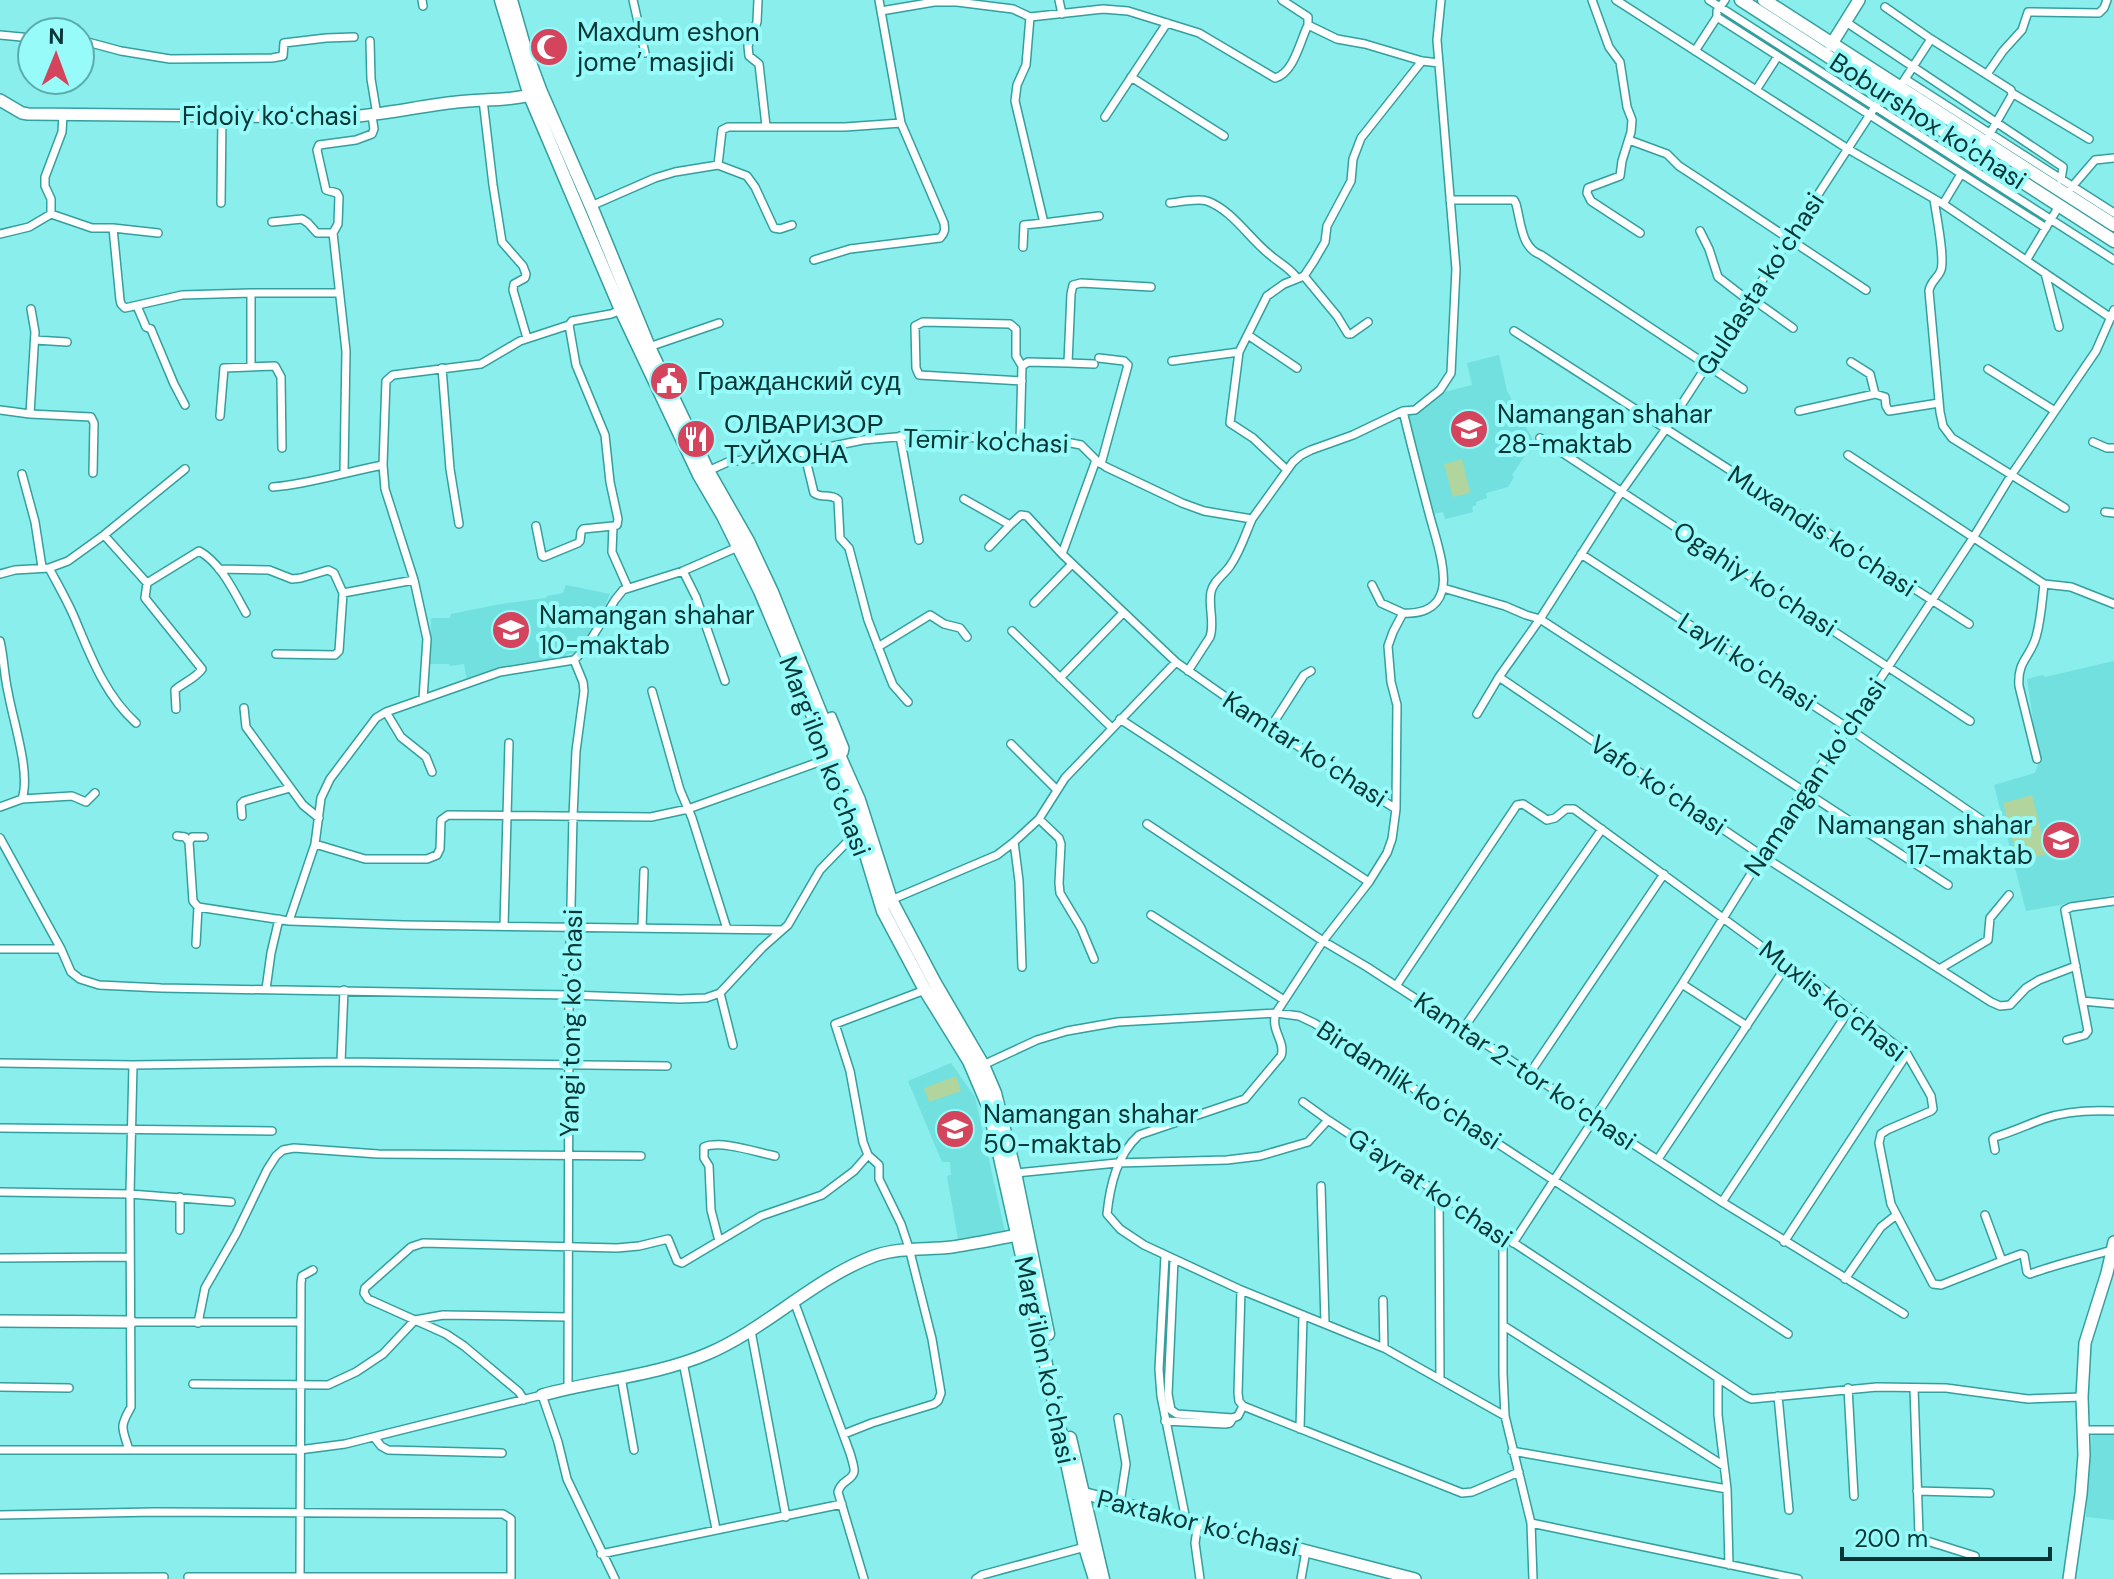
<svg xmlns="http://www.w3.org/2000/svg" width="2114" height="1579" viewBox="0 0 2114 1579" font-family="'DM Sans',sans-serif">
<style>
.built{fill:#71e0df}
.green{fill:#b1d59c}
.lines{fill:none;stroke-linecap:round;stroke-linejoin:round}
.street-casing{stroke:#349f9e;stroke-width:10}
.secondary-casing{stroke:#349f9e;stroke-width:14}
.primary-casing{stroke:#349f9e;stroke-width:15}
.street{stroke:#fff;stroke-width:7}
.secondary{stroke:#fff;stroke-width:11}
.primary{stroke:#fff;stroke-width:12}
.labels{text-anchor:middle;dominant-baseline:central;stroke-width:8;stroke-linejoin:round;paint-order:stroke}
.poi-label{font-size:26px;fill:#073636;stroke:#97fbfa;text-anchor:start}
.street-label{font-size:26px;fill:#073636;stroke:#97fbfa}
</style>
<rect width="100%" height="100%" fill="#89eeec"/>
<path class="built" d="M1499 355 1507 391 1534 442 1512 475 1514 477 1508 487 1486 493 1487 498 1476 502V505L1472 507 1473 512 1445 519 1443 512 1433 514 1408 414 1441 393 1472 385 1467 363Z
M566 585 610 594 604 608 585 642 580 643 581 648 574 649V653L567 654 568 661 467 681 464 664 450 666 449 664H430L431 618H450L451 614 501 604 546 598 547 596 563 593Z
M2114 661V895L2026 911 1994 785 2035 773 2039 762 2027 679 2043 675 2045 677Z
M951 1063 975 1097 1005 1232 958 1239 947 1176 951 1175 950 1162H942L908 1081Z
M2092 1433 2114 1434V1520L2086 1517Z"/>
<path class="green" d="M1462 459 1470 493 1453 497 1444 464Z
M2032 795 2047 854 2018 862 2003 803Z
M956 1076 961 1091 929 1102 924 1088Z"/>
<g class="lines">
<g class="street-casing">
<path id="street" d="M422 0 423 6
M633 0 645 53
M758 0 757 22 748 46 749 56 759 64 766 126
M1059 0 1062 14
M1282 0 1308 17V25L1337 39 1365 44 1422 61 1439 63
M1592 0 1609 47 1620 62 1627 107 1632 120 1631 132 1622 161 1620 176 1588 188 1587 193 1591 201 1640 233
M1616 0 1848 149 1943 204 2111 318
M1709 0 2114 260
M1725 0 1717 11V17L2046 228
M1885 7 1931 39
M881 11 934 2H957L1013 9 1030 17 1103 9 1128 11 1199 33 1275 78C1294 73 1300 41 1308 25
M1030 17 1026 65 1017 85 1015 101 1044 223 1099 216
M1846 22 2063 167 2061 180
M0 35 32 38
M80 40 121 51 170 59 272 58 283 56 284 43 326 38 354 37
M370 41 371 79 377 115
M1695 51 1717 17
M1987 74 2003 51 2022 30 2028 12 2099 13 2104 8 2107 0
M1131 77 1224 136
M1905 79 2114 213
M1903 82 1931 39 2011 90 2012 95 1988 137
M1756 90 1778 56
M2012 93 2089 139
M483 100 493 185 502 242 523 266 526 274 525 278 514 284 513 290 527 338
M1105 117 1167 23
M1629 140 1667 154 1679 166 1702 181 1866 290
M718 165 747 176 755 187 774 228 780 229 792 225
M2070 189 2095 160 2114 158
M1934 199C1936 214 1945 257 1941 270 1938 278 1930 282 1929 291L1940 412 1943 426 1952 438 2065 508
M1450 200H1514L1516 204C1521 222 1521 248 1541 255L1743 389
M221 203 222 116
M1170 203C1180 202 1197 198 1207 201 1232 210 1249 238 1269 254 1279 263 1289 267 1297 278
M1943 204 1961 174
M591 206 655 178 675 172 718 165 722 130 728 127H845L901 123 879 0
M51 214 92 228H113L120 300 121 304 125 308 182 295 251 293H339
M272 222 302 219 308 223 317 233H333
M113 228 158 233
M1700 231 1709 249 1718 277 1749 301
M0 234 29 227 51 214V199L45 186V177L62 132 63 115
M1023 247 1024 225 1044 223
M2027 259 2059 206
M814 260 850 249 940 238C945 233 945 230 944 223L901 123
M2045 273 2059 327
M1304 276 1337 316 1348 334H1351L1368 322
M1751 298 1793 328
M137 306 146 327 151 329 153 334 174 384 185 405
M569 325 576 365 605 435 610 482 618 519 617 525 613 526 612 552 628 588
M1514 331 1969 624
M1248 335 1297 368
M35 340 67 342
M649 347 719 323
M1239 352 1230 423 1253 438 1287 470
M1099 358 1124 361 1128 365 1101 464
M1172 361 1239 352 1267 296 1284 284 1304 276 1314 261 1325 242 1327 226 1351 181 1353 159 1361 138 1422 61
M1851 362 1870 374 1875 394 1885 397 1886 406 1889 411 1939 403
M1068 363 1094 364
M251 366V293
M442 368 450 469 459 524
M1988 369 2055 411
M1022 381 919 375 916 368 915 326 923 322 1010 324 1016 329V356L1022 366
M0 410 30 414 91 417 94 423 93 473
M1799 411 1875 394
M30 414 35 332 31 309
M220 416 224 368 275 366 281 377 282 448
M900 436 919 540
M1540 438 1970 721
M2093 442 2107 448H2114
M1020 443 1022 366 1028 362 1068 363 1071 294 1073 285 1081 283 1151 287
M804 452 814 493C822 499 831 493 838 500L840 538 849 548 868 620 887 670 893 685 908 702
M1848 455 2044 584 2071 587 2114 604
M1096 460 1062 554 1176 662 1270 728 1396 809 1392 839 1387 853 1369 882 1323 941 1276 1013C1270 1031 1286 1041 1281 1056L1245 1099 1139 1135C1117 1155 1110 1185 1107 1214L1120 1229 1144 1245 1241 1290 1384 1348 1505 1416
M708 471 728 462 804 452 863 440 918 435H949L1020 443H1071L1081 445 1096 460 1106 467 1182 503 1204 511 1252 519 1293 462 1301 455 1311 450 1353 435 1403 411 1415 410 1440 390 1451 373 1456 269 1437 40 1441 0
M344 472 346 351 333 233 338 224 339 197 337 193 326 190 317 150 319 145 356 140 372 134 374 129 372 116
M22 474 35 522 42 567
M273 487C310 484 346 472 383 465
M964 499 1010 525 1021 515 1027 516 1062 554
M2105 512 2114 513
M536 526 542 556 544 557 578 543 580 541 581 532 583 529 613 526
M104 535 147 583 199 551C221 563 234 592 246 613
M989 547 1010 525
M1581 554 1848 728 1992 827
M49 568C58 585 68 602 75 619 91 657 105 695 136 723
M219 569 269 570 292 579 301 578 328 570 334 573 343 593 414 580
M683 571 696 597 725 681
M0 574 15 570 49 568 68 561 104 535 185 469
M147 583 145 598 202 669C196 678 183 683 175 690L176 709
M1372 585 1381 603 1403 613
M1443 588 1505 606 1526 615 1540 619 1948 885
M1034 603 1072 564
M1012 631 1112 728
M0 641C4 658 4 675 8 692 13 721 31 773 22 799L0 807
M878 647 930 615 944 624 960 628 967 637
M276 654 335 655 339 651 343 593
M1188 671 1210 637C1215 622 1208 607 1211 592 1213 581 1224 575 1230 566 1240 552 1245 535 1252 519
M1499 677 1761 855 1991 1002 2000 1006 2010 1005 2026 988 2039 980 2076 966
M1060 678 1123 613
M652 691 680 790 692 818 727 929
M423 699 427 639 414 580 385 489 383 465 386 381 393 375 481 364 520 341 569 325 572 321 611 314 621 310
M244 708 246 727 303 805 319 818
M386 712 401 737 426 757 432 772
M1477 714 1499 677 1540 619 1621 492 1665 430 1884 93
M1120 719 1369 882
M1270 728 1304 675 1311 671
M1011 744 1056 789
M2037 759 2019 686C2017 661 2030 658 2036 637 2041 620 2042 601 2044 584
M22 799 72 796 86 802 95 793
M1396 809 1397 705 1391 682 1388 646 1393 632 1403 613C1420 614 1437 609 1442 591 1448 571 1434 533 1429 513 1420 479 1411 445 1403 411
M242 816 241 804 244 801 290 788
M1039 819 1059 838 1061 844 1059 883 1060 893 1081 928 1094 959
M1147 824 1323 941 1367 967 1530 1073 1595 1119 1722 1202 1904 1314
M177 836 185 837 189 842 193 901 198 907 289 921 403 925 782 930
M0 838 61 949 71 972 80 979 99 985 161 988 569 995 680 999 706 998 720 993 762 948 788 925 820 870 850 839 861 834
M189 842 192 837H204
M1014 842 1019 881 1022 967
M315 844 365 859H427L437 855 440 849 441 820 448 815 651 817 688 809 844 753 845 748 832 716 823 719
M891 900 997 855 1014 842 1039 819 1065 778 1176 662
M1151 915 1284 1000
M289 921 315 844 321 798 330 779 376 718 386 712 500 672 574 660 585 649 615 600 623 590 683 571 738 547
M504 926 509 743
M642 928 644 871
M196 944 198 907
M0 949H61
M1941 968 1988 940 1990 918 2009 895
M1682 984 1747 1026
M1396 986 1517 805 1523 804 1547 820 1555 818 1566 809H1574L1787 965 1821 987 1907 1054 1931 1096 1933 1109 1931 1111 1887 1130 1881 1134 1879 1143 1891 1204 1933 1284 1941 1285 2002 1261 1985 1215
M266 989 271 953 279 919
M720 993 733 1045
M2082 1001 2114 1004
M1463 1029 1602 829
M2067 1040 2085 1035 2088 1031 2065 910 2071 907 2114 901
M341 1062 344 990
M0 1063 133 1065 341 1062 667 1066
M983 1065 1037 1040 1067 1031 1118 1022 1276 1013 1299 1016 1314 1023 1788 1334
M1530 1073 1664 874
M1303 1102 1328 1120
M0 1128 272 1131
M1995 1150 1993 1139 1995 1137C2012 1132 2027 1125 2043 1119 2065 1111 2092 1110 2114 1111
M868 1155 863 1142 850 1071 835 1024 925 990
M1658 1159 1787 965
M1015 1173 1117 1163 1227 1160 1260 1156 1308 1142 1328 1120 1747 1397 1752 1399 1877 1387 1946 1388 2028 1399 2082 1397
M1321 1186 1325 1323
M0 1192 130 1194 231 1202
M1439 1194 1440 1378
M180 1197V1230
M1722 1202 1850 1009
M1503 1236V1374L1505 1416 1531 1523 1533 1579
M719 1241 711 1210 709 1166 704 1158V1147C721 1140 756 1152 775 1156
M1784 1242 1907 1054
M1513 1243 1682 984 1804 789 1848 728 1973 538 2012 474 2096 351 2114 310
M1165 1256 1159 1369 1161 1396 1186 1520
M0 1258 130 1257
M1174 1260 1168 1394 1171 1410 1177 1414 1233 1418 1238 1416 1243 1406
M2002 1261 2021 1254 2024 1255 2027 1272 2030 1274C2057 1264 2084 1258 2112 1250
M1845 1279 1881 1227 1895 1216
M1241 1290 1238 1393 1239 1401 1243 1406 1462 1493 1472 1492 1519 1472
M1383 1300 1384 1348
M794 1301 850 1453C851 1457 855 1468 854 1472 852 1481 841 1480 838 1492L864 1579
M131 1322H300
M198 1323 205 1288 236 1234 267 1170 276 1156 283 1150 294 1148 378 1154 641 1156
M1504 1326 1724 1466
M751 1331 786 1517
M683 1362 716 1529
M621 1377 634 1450
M1718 1379V1415L1727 1489 1729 1565
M193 1384 328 1385 356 1372 383 1354 415 1320 443 1315 567 1317
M0 1387 69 1388
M568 1388 569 995 573 816 576 751 584 691 583 682 574 660
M1848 1388 1854 1496
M1914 1388 1919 1534 1924 1540 1975 1556
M1778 1396 1789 1510
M524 1400 519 1392 464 1346 446 1334 368 1299 364 1293 365 1288 411 1247 423 1243 617 1248 639 1246 668 1239 677 1261 682 1263 761 1216 822 1195 854 1171 868 1155
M1118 1418 1126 1464 1120 1503
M1165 1421 1225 1424 1230 1423 1233 1418
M1300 1429 1303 1315
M2083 1430H2114
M844 1434 872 1423 934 1404 938 1401 941 1393 932 1339 909 1248 901 1224 879 1179V1165L868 1155
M374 1437 381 1446 388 1450 502 1453
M0 1450H299L345 1444 542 1395 558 1442 567 1479 615 1579
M129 1450C122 1427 119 1428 131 1407L130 1194 133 1065
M1512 1451 1727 1489
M1917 1491 1990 1493
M0 1515 154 1512 503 1514 511 1519V1579
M1198 1523 1195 1543 1200 1579
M1531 1523 1798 1579
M601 1554 842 1504
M188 1577H511
M0 1578 164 1577
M300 1579 301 1283 302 1276 313 1270
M976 1579 982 1575 1085 1547
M1301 1579 1306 1551"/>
</g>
<g class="secondary-casing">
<path id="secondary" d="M1831 45 1859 0
M0 100 22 113 28 114 345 117C383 115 419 106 457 102 483 99 512 101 538 93
M0 1321 131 1322
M542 1395C596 1380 655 1376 707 1354 766 1329 813 1279 874 1256 900 1247 926 1250 952 1247 974 1244 996 1239 1018 1235
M1075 1493H1082L1415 1579
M2069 1579 2081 1494 2084 1455 2082 1397 2085 1343 2107 1273 2114 1242"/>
</g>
<g class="primary-casing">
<path id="primary" d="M501 0 530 96 621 310 699 475 723 516 760 591 853 811 883 911 925 990 969 1061 989 1108 1042 1346 1085 1547 1095 1579
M511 0 525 49 541 92 591 206 649 347 708 471 748 541 772 592 823 719 859 800 891 900 935 983 983 1065 995 1093 1015 1173 1048 1334
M1741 0 2114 241
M1764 0 2114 225
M1070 1438 1103 1579"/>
</g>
<use href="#street" class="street"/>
<use href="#secondary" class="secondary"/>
<use href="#primary" class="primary"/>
</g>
<defs>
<g id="mosque-disc" transform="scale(2)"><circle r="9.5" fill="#d5445d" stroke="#97fbfa"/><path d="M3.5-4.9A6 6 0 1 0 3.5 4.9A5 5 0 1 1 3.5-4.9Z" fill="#fff"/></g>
<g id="civic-disc" transform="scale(2)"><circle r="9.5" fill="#d5445d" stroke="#97fbfa"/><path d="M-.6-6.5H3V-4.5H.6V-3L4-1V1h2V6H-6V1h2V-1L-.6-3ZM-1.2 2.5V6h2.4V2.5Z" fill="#fff"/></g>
<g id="school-disc" transform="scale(2)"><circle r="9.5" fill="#d5445d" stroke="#97fbfa"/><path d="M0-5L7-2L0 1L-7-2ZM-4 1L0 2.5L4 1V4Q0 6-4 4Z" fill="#fff"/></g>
<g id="restaurant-disc" transform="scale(2)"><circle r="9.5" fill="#d5445d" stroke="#97fbfa"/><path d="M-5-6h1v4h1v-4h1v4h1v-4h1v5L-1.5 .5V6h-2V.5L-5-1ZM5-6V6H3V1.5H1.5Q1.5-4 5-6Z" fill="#fff"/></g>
</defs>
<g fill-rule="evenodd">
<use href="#mosque-disc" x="549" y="47"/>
<use href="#civic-disc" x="669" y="381"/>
<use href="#school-disc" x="1469" y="429"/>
<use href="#restaurant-disc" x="696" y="439"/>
<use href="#school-disc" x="511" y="630"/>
<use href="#school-disc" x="2061" y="840"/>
<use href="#school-disc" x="955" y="1129"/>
</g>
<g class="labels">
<g class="poi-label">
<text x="577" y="32">Maxdum eshon<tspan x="577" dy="30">jome’ masjidi</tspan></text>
<text x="697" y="381">Гражданский суд</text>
<text x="1497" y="414">Namangan shahar<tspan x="1497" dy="30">28-maktab</tspan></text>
<text x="724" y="424">ОЛВАРИЗОР<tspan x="724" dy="30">ТУЙХОНА</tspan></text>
<text x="539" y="615">Namangan shahar<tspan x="539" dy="30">10-maktab</tspan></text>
<text x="2033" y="825" text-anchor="end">Namangan shahar<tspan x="2033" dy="30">17-maktab</tspan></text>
<text x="983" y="1114">Namangan shahar<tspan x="983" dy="30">50-maktab</tspan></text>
</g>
<g class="street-label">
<text x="270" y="116">Fidoiy koʻchasi</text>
<text transform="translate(1928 121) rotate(33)">Boburshox ko'chasi</text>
<text transform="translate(1760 284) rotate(-57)">Guldasta koʻchasi</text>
<text transform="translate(986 441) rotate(2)">Temir ko'chasi</text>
<text transform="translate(1822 531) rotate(33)">Muxandis koʻchasi</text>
<text transform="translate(1755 579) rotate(33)">Ogahiy koʻchasi</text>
<text transform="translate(1747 662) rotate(33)">Layli koʻchasi</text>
<text transform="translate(1305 749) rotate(33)">Kamtar koʻchasi</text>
<text transform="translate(825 756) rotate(69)">Margʻilon koʻchasi</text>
<text transform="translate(1815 777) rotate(-56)">Namangan koʻchasi</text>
<text transform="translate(1658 785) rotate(34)">Vafo koʻchasi</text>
<text transform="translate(1833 1001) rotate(38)">Muxlis koʻchasi</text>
<text transform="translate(571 1023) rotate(-89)">Yangi tong koʻchasi</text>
<text transform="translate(1525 1071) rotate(34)">Kamtar 2-tor koʻchasi</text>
<text transform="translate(1409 1085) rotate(33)">Birdamlik koʻchasi</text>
<text transform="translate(1430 1188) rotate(34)">Gʻayrat koʻchasi</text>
<text transform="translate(1045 1360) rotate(78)">Margʻilon koʻchasi</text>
<text transform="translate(1198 1523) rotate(14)">Paxtakor koʻchasi</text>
</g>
</g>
<g transform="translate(56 56) rotate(1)"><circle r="38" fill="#97fbfa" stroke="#5dacac" stroke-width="2"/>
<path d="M0-6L14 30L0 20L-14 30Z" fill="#d5445d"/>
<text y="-12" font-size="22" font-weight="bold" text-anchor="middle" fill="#073636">N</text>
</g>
<path d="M1842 1547v12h208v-12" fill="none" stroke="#073636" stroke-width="4"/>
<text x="1854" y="1547" font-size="24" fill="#073636" stroke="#97fbfa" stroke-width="6" paint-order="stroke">200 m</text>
</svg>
